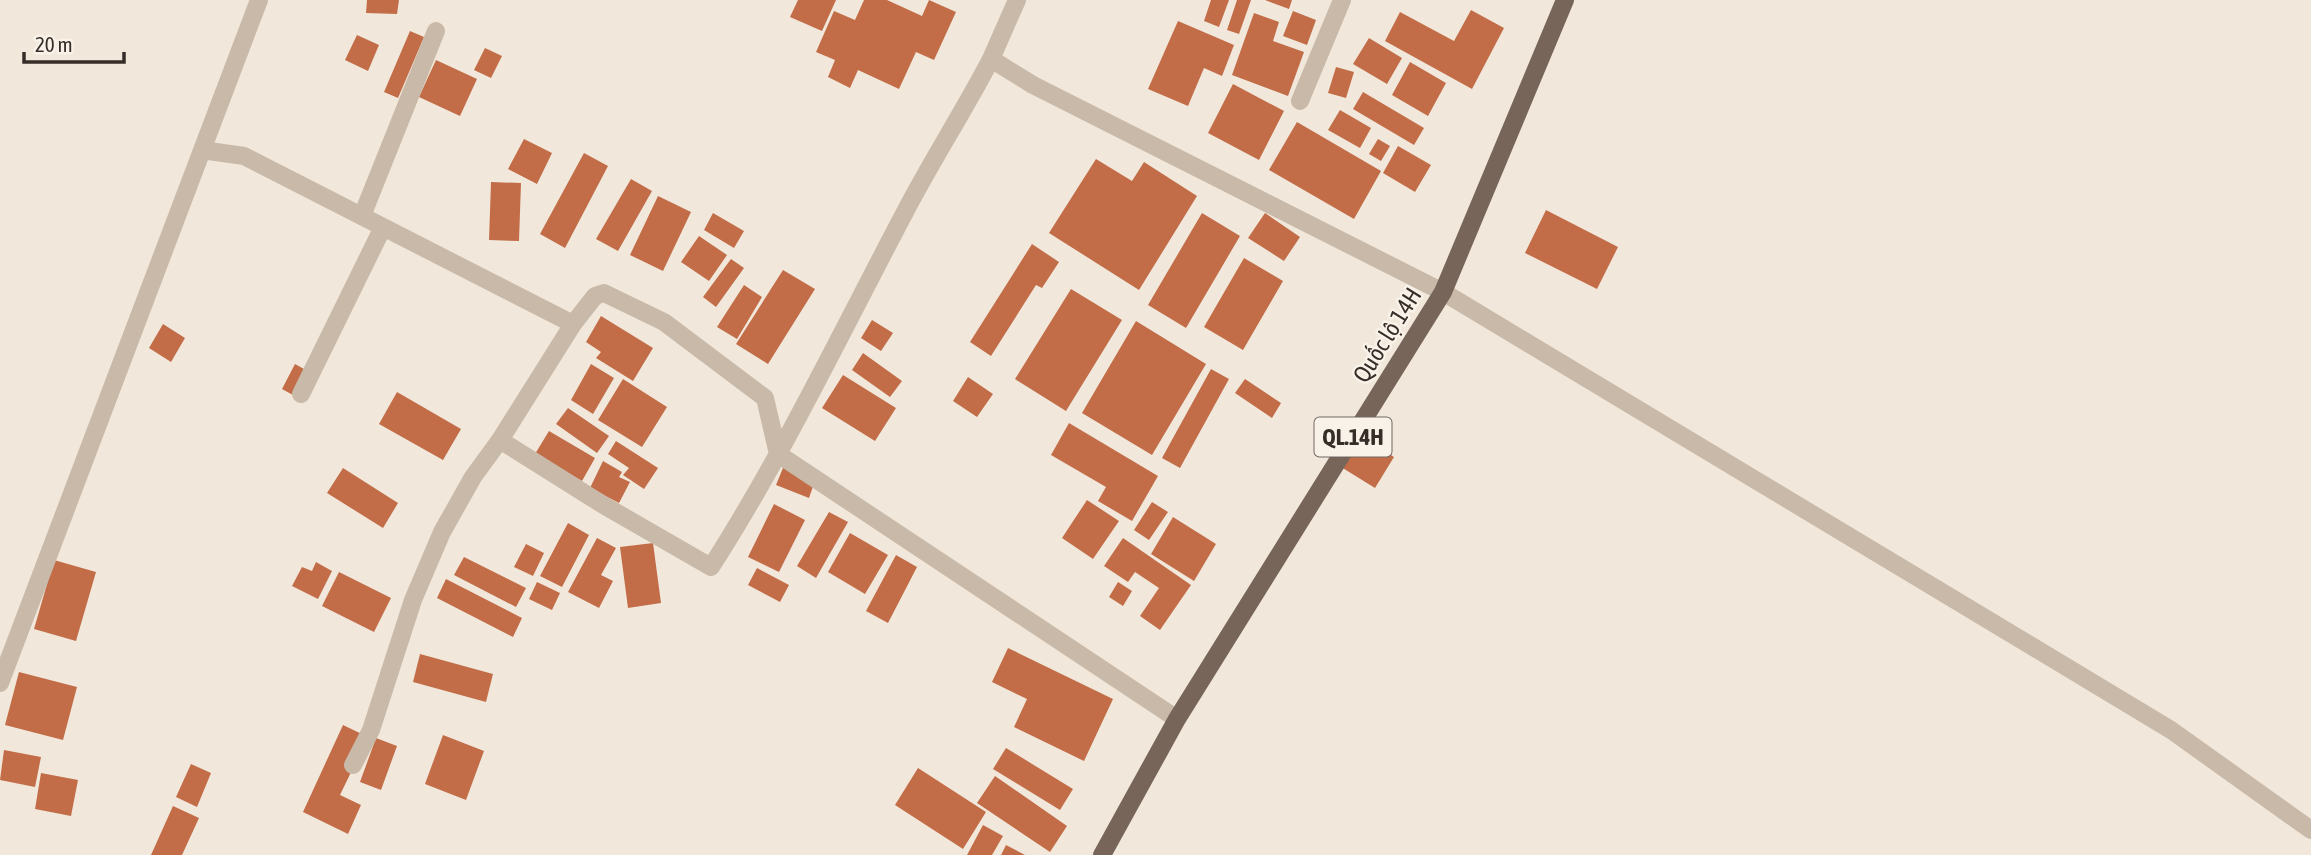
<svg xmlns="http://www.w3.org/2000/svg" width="2311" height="855" viewBox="0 0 2311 855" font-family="'Asap Condensed',sans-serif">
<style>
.building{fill:#c26d48}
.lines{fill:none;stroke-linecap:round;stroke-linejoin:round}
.minor{stroke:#c9b9a8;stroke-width:18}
.major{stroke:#776559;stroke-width:18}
.labels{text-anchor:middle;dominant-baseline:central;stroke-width:5;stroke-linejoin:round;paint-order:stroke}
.shield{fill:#f9f2e8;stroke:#706862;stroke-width:2}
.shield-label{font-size:23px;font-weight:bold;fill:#362d28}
.street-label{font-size:24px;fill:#362d28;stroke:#f9f2e8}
</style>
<rect width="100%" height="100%" fill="#f1e8db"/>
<path class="building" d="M367 0H399L397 14 366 13Z
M798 0H836L822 31 790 17Z
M864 0H887L922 16 929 0 956 12 934 60 916 52 899 89 858 70 850 88 828 77 835 60 816 52 834 11 855 20Z
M1211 0H1229L1219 27 1204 21Z
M1237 0H1251L1239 34 1227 30Z
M1265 0H1292L1289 9Z
M1471 10 1504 28 1472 89 1385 41 1400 12 1454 41Z
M1293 11 1316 20 1307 45 1283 36Z
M1254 13 1279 22 1273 41 1304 52 1288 96 1232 75Z
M1178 21 1234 45 1222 76 1204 68 1188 106 1148 89Z
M410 31 424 37 398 98 384 92Z
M357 35 379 45 368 71 345 60Z
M1369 38 1402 58 1387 84 1353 64Z
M485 48 502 56 491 78 474 70Z
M436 60 477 79 460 116 419 97Z
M1410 62 1446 83 1428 116 1392 95Z
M1336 67 1354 72 1346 98 1328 93Z
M1233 84 1284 111 1259 160 1208 133Z
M1363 92 1424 128 1414 145 1353 109Z
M1340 110 1371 128 1360 148 1328 130Z
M1297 122 1381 171 1354 219 1269 170Z
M524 139 552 153 537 184 508 169Z
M1378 139 1390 146 1381 161 1369 154Z
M1398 146 1431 165 1415 192 1383 173Z
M584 153 608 166 565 248 540 234Z
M1096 159 1132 181 1144 162 1197 196 1139 290 1049 233Z
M631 179 652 191 618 251 596 239Z
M491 182 521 183 519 241 489 240Z
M658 196 691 212 663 271 630 255Z
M1546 210 1618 247 1597 289 1525 253Z
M713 213 744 231 734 248 704 230Z
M1202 213 1240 236 1186 328 1148 305Z
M1265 213 1300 237 1284 261 1248 238Z
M699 236 727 255 709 281 681 262Z
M1032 244 1059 262 1042 288 1036 285 991 356 970 342Z
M1244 258 1283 281 1243 350 1204 327Z
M731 259 744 268 716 307 703 297Z
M783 270 815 289 768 364 736 344Z
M744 285 762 297 737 339 717 327Z
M1071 289 1122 320 1066 411 1015 379Z
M601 316 653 348 633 381 596 358 601 352 586 342Z
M872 320 893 333 881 351 861 338Z
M1136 321 1206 364 1152 455 1082 413Z
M163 324 185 338 171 362 149 348Z
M863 353 902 381 890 397 852 370Z
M295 364 315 375 302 400 282 389Z
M591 364 614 378 593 414 571 400Z
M1211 369 1229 379 1180 468 1162 458Z
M843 375 896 408 875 441 822 408Z
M968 377 993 394 977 417 953 401Z
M623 379 667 407 642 447 598 420Z
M1245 379 1281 403 1272 418 1235 393Z
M397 392 461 429 443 460 379 424Z
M568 408 609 436 597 453 556 424Z
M1069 423 1158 476 1132 521 1098 501 1106 487 1051 455Z
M549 431 595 458 582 481 535 454Z
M1360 435 1394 457 1375 488 1341 467Z
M616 441 658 468 644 489 623 475 629 468 608 454Z
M603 461 622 472 619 477 630 482 619 503 590 488Z
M785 463 817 475 809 498 776 485Z
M343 468 398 503 383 528 327 493Z
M1087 500 1119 521 1093 559 1062 538Z
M1152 502 1168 512 1149 540 1134 530Z
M774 504 805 520 779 572 748 557Z
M829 512 848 522 816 578 797 566Z
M1173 517 1216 544 1194 581 1151 554Z
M568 523 589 535 562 587 540 576Z
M850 533 888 555 865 594 828 572Z
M597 538 616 548 601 575 613 581 599 608 568 592Z
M1123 538 1191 585 1160 630 1140 616 1159 588 1135 572 1128 582 1104 566Z
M653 543 661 603 628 608 620 547Z
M526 544 544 553 533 576 514 567Z
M896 555 917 567 888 623 866 611Z
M464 557 526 588 516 607 454 575Z
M54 560 96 572 76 641 34 629Z
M316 562 332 571 318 599 292 586 302 567 312 571Z
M757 568 789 585 780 602 748 585Z
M339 572 391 598 374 632 322 606Z
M446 579 522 618 513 637 437 598Z
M537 582 560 593 552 610 529 599Z
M1118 582 1132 591 1123 606 1109 597Z
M1008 648 1113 699 1084 761 1014 727 1027 699 992 682Z
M420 654 493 674 486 702 413 682Z
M19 672 77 687 63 740 5 725Z
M343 725 368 737 340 795 361 805 348 834 303 812Z
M443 735 484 751 466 800 425 784Z
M376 738 397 746 381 790 360 782Z
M1006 748 1073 789 1060 810 993 769Z
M4 750 41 757 35 787 0 780Z
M191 764 211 773 197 807 176 797Z
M918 768 986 812 963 849 895 805Z
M41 773 78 780 71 816 35 809Z
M995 776 1067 826 1050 852 977 803Z
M173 806 199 818 182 855H151Z
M983 825 1003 836 992 855H967Z
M1006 845 1025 855H1001Z"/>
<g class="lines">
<path class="minor" d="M991 59 1017 0
M1300 101 1342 0
M202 150 244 156 573 324 595 296 604 293 664 322 765 398 778 454 1177 719
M362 216 436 31
M301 394 383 227
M500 440 605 506 711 567C784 453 842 331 905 212 932 160 964 111 991 59L1033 85 1443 292 2171 730 2311 830
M0 683 259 0
M353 765 371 730 413 600 442 532 473 477 500 440 573 324"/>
<path class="major" d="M1102 855 1177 719 1443 292 1565 0"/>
</g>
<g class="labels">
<rect class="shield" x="1314.5" y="417.5" width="77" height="39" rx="5"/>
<g class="shield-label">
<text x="1353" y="437">QL.14H</text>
</g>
<g class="street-label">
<text transform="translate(1387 335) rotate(-58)">Quốc lộ 14H</text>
</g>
</g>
<path d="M24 52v10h100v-10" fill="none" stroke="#362d28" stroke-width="3.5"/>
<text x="35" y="52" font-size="21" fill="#362d28" stroke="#f9f2e8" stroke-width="5" paint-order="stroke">20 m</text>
</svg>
